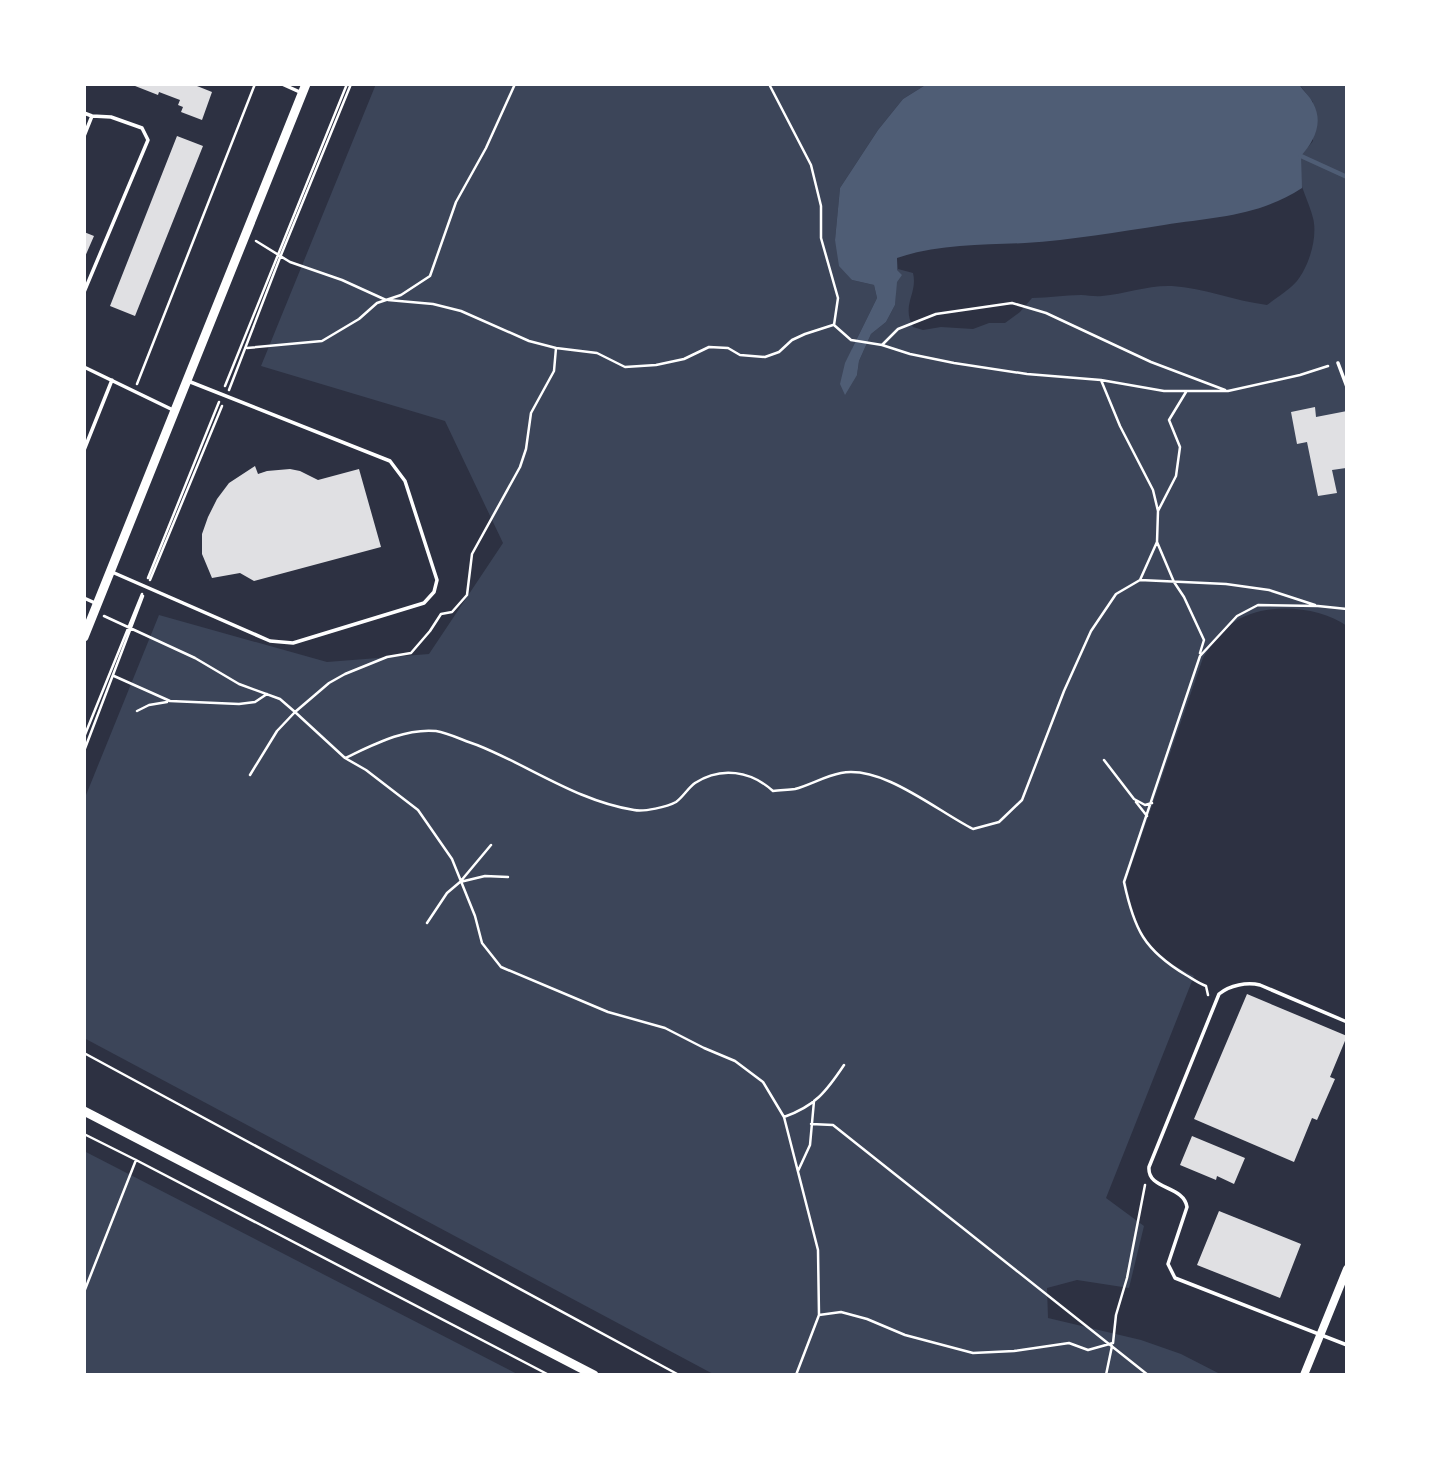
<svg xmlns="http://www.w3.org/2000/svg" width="1431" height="1459" viewBox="0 0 1431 1459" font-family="Commissioner,sans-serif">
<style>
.green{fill:#3c4559}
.water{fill:#4f5d75}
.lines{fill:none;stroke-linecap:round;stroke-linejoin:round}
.stream{stroke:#4f5d75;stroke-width:4.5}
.building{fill:#e0e0e3}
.path{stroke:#fff;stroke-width:2.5}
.service{stroke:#fff;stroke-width:3.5}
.tertiary{stroke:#fff;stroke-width:8}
.secondary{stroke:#fff;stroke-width:9}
</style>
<rect width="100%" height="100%" fill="#2d3142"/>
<path class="green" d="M376 84H927L903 99 878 130 840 188 835 240 852 280 874 285 877 298 852 349 857 375 859 361 871 334 886 322 895 305 897 259 898 269 913 273C918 294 901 304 913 327L923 330 941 327 973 329 989 323H1005L1020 312 1032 298C1049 298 1064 295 1081 295 1088 295 1095 297 1102 296 1125 294 1148 285 1172 286 1204 288 1235 301 1267 305 1276 298 1289 290 1297 281 1309 266 1318 237 1313 218 1309 199 1291 173 1302 154 1305 150 1310 145 1313 141V102L1299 84H1347V626C1317 605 1262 601 1231 624 1220 633 1210 646 1203 658L1126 881C1135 930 1146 954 1194 976L1106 1198 1144 1226 1129 1288 1077 1280 1047 1288 1048 1318 1141 1340 1181 1354 1222 1375H715L84 1038V800L159 615 327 662 429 654 503 543 445 421 261 366Z
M84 1151 519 1375H84Z"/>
<path class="water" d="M927 84H1299C1303 91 1310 96 1313 103 1324 123 1314 141 1301 156L1302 188C1257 217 1215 217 1164 225 1118 232 1072 240 1025 243 983 245 937 244 897 258V270L902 275 897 282 895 305 886 322 871 334 859 361 857 375 845 395 840 384 845 363 877 298 874 285 852 280 839 266 835 240 840 188 878 130 903 99Z"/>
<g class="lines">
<path class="stream" d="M1301 156 1347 177"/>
</g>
<path class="building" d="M130 84H192L212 92 202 120 181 112 183 107 178 105 180 100 159 92 158 95Z
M177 136 203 146 135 316 110 306Z
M84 232 94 236 84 259Z
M1315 407 1316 417 1347 411 1346 468 1332 470 1337 493 1318 496 1307 442 1297 444 1291 412Z
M255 466 258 474 267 471 290 469 300 471 318 480 359 469 381 547 254 581 240 573 212 578 202 554V534L208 517 217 499 229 483Z
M1247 994 1347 1036 1330 1077 1335 1079 1317 1120 1312 1118 1294 1162 1194 1119Z
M1192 1136 1245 1158 1234 1184 1217 1176 1216 1180 1180 1165Z
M1219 1211 1301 1244 1280 1298 1197 1265Z"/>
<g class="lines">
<path class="path" d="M769 84 811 165 821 206V238L838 298 834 325 851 340 882 345 910 354 954 363 1027 374 1101 380 1164 391H1228L1300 375 1328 366
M256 241 290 262 342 280 386 300
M882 345 898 329 936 314 1012 303 1046 313 1151 362 1225 390
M247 348 322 341 359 319 377 303 401 295 430 276 456 202 486 148 515 84
M556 348 597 353 625 367 656 365 684 359 709 347 728 348 740 355 765 357 779 352 792 340 805 334 833 325
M1101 380 1120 426 1153 490 1158 511
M137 384 255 84
M225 386 347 84
M229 390 281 255 351 84
M1157 542 1174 582 1184 597 1204 640 1200 653
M148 578 219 402
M150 580 222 406
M1140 580 1157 542 1158 511 1176 476 1180 447 1169 420 1186 392
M104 616 195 658 239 684 280 699 295 712 329 683 345 674 387 657 411 653 430 631 441 614 452 612 467 595 472 554 520 467 526 449 531 413 554 371 556 348 529 341 461 311 433 304 388 300
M114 676 170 701 239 704 255 702 267 694
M137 711 149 705 167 702
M84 737 142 594
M84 751 143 596
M345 758C373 745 404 728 436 731 449 733 464 741 477 745 530 766 577 801 634 810 644 812 667 807 676 802 683 797 688 788 695 783 721 766 751 771 773 791 780 790 788 790 795 789 810 785 825 776 841 773 883 765 937 811 973 829L999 822 1022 800 1064 691 1091 631 1116 594 1140 580 1226 584 1269 590 1315 605
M1104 760 1134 799 1145 805 1152 803
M250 775 277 731 295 712 345 758 366 770 418 810 452 859 475 916 482 943 501 967 608 1012 665 1028 704 1048 735 1061 763 1082 784 1117 818 1250 819 1315 796 1375
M1136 802 1147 816
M491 845 460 882 485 876 508 877
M427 923 447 893 460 882
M1208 995 1206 986C1198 983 1193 979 1186 975 1144 950 1134 929 1124 882L1200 656 1237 616 1258 605 1318 606 1347 609
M84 1053 679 1375
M784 1117C815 1106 826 1092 844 1065
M811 1124 833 1125 1148 1375
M84 1134 136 1160
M798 1171 810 1145 814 1101
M84 1292 136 1160 549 1375
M819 1315 841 1312 867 1319 905 1335 973 1353 1014 1351 1069 1343 1088 1350 1113 1343 1116 1315 1127 1278 1145 1185
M1106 1375 1112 1346"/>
<path class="service" d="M282 84 302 93
M84 113 92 116 111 117 142 128 148 140 84 292
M84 136 92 116
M1338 363 1347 387
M84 367 173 410
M84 450 112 380
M112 572 270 641 293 643 424 603 434 592 437 580 405 481 390 461 188 381
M84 598 95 603
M1347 1022 1260 985C1247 982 1230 985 1219 994L1149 1167C1147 1190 1184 1185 1187 1207L1168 1264 1175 1278 1347 1345"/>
<path class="tertiary" d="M1304 1375 1347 1269"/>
<path class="secondary" d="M84 637 306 84
M84 1111 594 1375"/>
</g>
<rect width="1431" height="1459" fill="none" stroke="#ffffff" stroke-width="172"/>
</svg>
